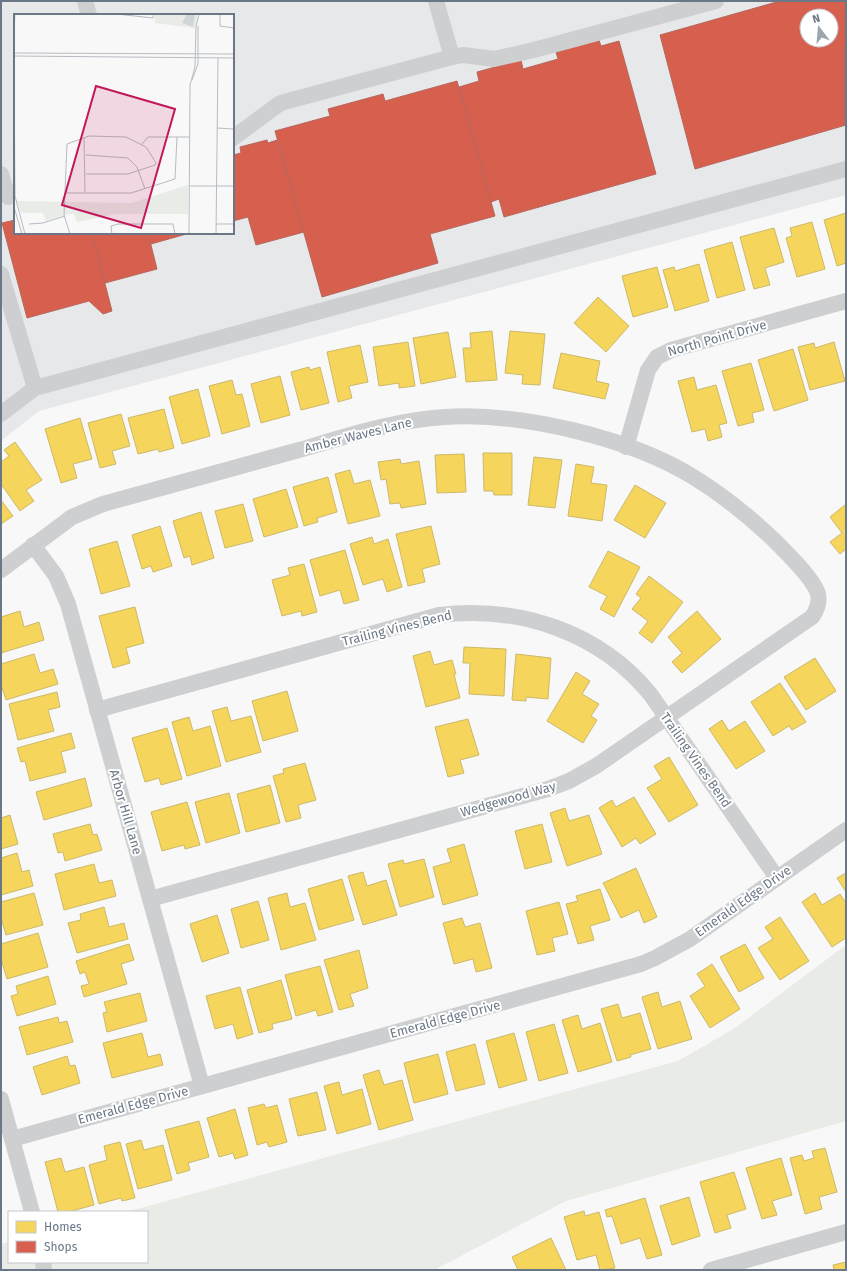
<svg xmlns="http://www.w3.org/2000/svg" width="847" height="1271" font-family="'Fira Sans',sans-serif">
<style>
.built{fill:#e7e8e9;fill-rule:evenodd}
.green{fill:#e8ebe6}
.homes{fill:#f6d55c;stroke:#ccb969}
.shops{fill:#d6604d;stroke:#b6675e;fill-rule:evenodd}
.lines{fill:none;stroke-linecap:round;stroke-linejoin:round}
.minor{stroke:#cecfd1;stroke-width:16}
.labels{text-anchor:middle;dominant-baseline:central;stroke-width:4;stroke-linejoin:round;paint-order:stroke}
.street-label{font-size:13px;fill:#6a7786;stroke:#fff}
.inset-road{fill:none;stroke:#b6bcc3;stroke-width:1}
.view{fill:#c2185b;fill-opacity:0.15;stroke:#c2185b;stroke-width:2}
.inset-edge{fill:none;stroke:#6a7786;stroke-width:2}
</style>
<rect width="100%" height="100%" fill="#f8f8f8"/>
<!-- built -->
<path class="built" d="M1,1H846V195L39,411L1,441ZM15,15H233V233H15ZM807,16H831V40H807Z"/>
<!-- green -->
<path class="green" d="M846,945V1121L566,1201L434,1270H1V1244L9,1242V1262H147V1212H126L678,1061L735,1028Z"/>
<!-- homes -->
<g class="homes">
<path d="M846,213V263L837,266L824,220Z"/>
<path d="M812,222L825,269L797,277L786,238L792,236L790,228Z"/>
<path d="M774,228L784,262L765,268L770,285L754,289L740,237Z"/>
<path d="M732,242L745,290L717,298L704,250Z"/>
<path d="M699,264L709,301L675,311L663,270L674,267L675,271Z"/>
<path d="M657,267L668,307L633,317L622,276Z"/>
<path d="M598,297L629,326L606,352L574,323Z"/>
<path d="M492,331L497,380L466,382L463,348H471L470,333Z"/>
<path d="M510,331L545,334L540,385L522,384L523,375L505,373Z"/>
<path d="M448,332L456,377L421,384L413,338Z"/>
<path d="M408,342L415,386L399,388V383L379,386L373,347Z"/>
<path d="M834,342L845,381L810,390L798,347L814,343L815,348Z"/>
<path d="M360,345L368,382L349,386L352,398L338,402L327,352Z"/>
<path d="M793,349L808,400L774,411L758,360Z"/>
<path d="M561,353L600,361L596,381L609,384L605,399L553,388Z"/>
<path d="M751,363L764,410L752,413L754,422L738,426L722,371Z"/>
<path d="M309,367L310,370L320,367L329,403L301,410L291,372Z"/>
<path d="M280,376L290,415L261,423L251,384Z"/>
<path d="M694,377L697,390L716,385L727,423L719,425L722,437L708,441L705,429L692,432L678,381Z"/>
<path d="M232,380L236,395L242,394L250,426L222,434L209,386Z"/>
<path d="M198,389L210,436L182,444L169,397Z"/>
<path d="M164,409L174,448L159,452L158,449L138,454L128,418Z"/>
<path d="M121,414L130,446L112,451L116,464L100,468L88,423Z"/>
<path d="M80,418L92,459L73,464L77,478L61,483L45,429Z"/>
<path d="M15,442L42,480L26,490L34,501L20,511L1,484V462L9,456L4,450Z"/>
<path d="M483,453H512V495H494L493,491H484Z"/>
<path d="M464,454L466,492L437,493L435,455Z"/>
<path d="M534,457L562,460L555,508L528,505Z"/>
<path d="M400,459L401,464L419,461L426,504L401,508L400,503L390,504L386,479L381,480L378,462Z"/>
<path d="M576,464L594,467L591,483L607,485L602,521L568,516Z"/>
<path d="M350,470L354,484L370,480L380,516L348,524L335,474Z"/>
<path d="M328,477L337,512L317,518L318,522L304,526L293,487Z"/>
<path d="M635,485L666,503L645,538L614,520Z"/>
<path d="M286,489L298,527L264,537L253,499Z"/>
<path d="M1,500L13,516L1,524Z"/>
<path d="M243,504L253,541L225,548L215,511Z"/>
<path d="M846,504V549L840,554L830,542L842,533L830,517Z"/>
<path d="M201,512L214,558L192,565L190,556L184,558L173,521Z"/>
<path d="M160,526L172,566L153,572L151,566L142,569L132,535Z"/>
<path d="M431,526L440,564L422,569L425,582L408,586L396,534Z"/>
<path d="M372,537L374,544L388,539L402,587L387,592L383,579L363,585L350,544Z"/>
<path d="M117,541L130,586L101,594L89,549Z"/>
<path d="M345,550L359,600L344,604L340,590L320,596L310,560Z"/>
<path d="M608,551L640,567L614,617L600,609L607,596L589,587Z"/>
<path d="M304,564L317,612L302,616L301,611L282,616L272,580L290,575L288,568Z"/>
<path d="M649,576L683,602L652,643L639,633L648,621L632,609L641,598L636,594Z"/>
<path d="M135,607L144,643L126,648L130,663L113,668L99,616Z"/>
<path d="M20,611L24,627L39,622L44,640L1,653V617Z"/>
<path d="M697,611L721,639L682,673L672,662L682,653L668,637Z"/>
<path d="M464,647L506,649L504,696L469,694L470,663H463Z"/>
<path d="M430,651L434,665L452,660L456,674H454L460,698L426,707L413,656Z"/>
<path d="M34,654L40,673L53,669L58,684L6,700L1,685V664Z"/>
<path d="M516,654L551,658L548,699L526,697V701L512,700Z"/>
<path d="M815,658L836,691L806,710L784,677Z"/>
<path d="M576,672L590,681L582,694L599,704L591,716L597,720L583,743L547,721Z"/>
<path d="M780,683L806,722L792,730L789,726L773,736L751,702Z"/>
<path d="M287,691L298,731L263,741L252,701Z"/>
<path d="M57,692L60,707L48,710L54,731L18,740L9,704Z"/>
<path d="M227,707L231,721L251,716L261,752L226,762L212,711Z"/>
<path d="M189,717L193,731L210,726L221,766L187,776L172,722Z"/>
<path d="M468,719L479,755L460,760L464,773L448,777L435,727Z"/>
<path d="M722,720L729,731L745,721L765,751L736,769L709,729Z"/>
<path d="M167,728L182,779L161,785L159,778L145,782L132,738Z"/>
<path d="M71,733L75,748L61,752L66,772L30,781L25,761L21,762L17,748Z"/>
<path d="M669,757L698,805L669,822L647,788L662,779L654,766Z"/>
<path d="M305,763L316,800L298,805L301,818L286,822L273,776L284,773L283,769Z"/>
<path d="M85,778L92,806L44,820L36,792Z"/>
<path d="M270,785L280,823L246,832L237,794Z"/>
<path d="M229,793L240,833L206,843L195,802Z"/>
<path d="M634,797L656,834L640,844L636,838L622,847L599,808L612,800L616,807Z"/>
<path d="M187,802L200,845L185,849L184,845L162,851L151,812Z"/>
<path d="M565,808L569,821L589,815L602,854L567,866L550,813Z"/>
<path d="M10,815L18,844L1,849V818Z"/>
<path d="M90,824L93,835L97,834L102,850L65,861L63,852L58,853L53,834Z"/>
<path d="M542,824L552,862L525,869L515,831Z"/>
<path d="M464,844L478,895L443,905L433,867L451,862L447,849Z"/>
<path d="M17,853L22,872L29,870L33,886L1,895V858Z"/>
<path d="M424,859L434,897L400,907L388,864L403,860L404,864Z"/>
<path d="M94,864L99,883L112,880L116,896L64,910L55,874Z"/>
<path d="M636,868L657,917L644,923L639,910L621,918L603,883Z"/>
<path d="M363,872L367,886L386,880L397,915L363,925L348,876Z"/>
<path d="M846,873V892L837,878Z"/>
<path d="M342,879L354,920L319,930L308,889Z"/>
<path d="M600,889L610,920L590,926L594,940L578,944L566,904L578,901L576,896Z"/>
<path d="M34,893L43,925L6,935L1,918V902Z"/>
<path d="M287,893L290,907L305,903L316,940L281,950L268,898Z"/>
<path d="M815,893L822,905L840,894L846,903V938L832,947L802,902Z"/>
<path d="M258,901L269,940L241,948L231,909Z"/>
<path d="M559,902L568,934L552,938L555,951L537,955L526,911Z"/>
<path d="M104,907L109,927L124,923L128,939L77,953L68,923L81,920L80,914Z"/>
<path d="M217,915L229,953L202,962L190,924Z"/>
<path d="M780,917L809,961L780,980L758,948L773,939L765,927Z"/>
<path d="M462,918L465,927L480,923L492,968L476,972L473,959L454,964L443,923Z"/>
<path d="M38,933L48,967L7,979L1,959V944Z"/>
<path d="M129,944L134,960L121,964L127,984L84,997L81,986L89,984L85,972L80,974L76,961Z"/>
<path d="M745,944L764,978L739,992L720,957Z"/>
<path d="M359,950L368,988L350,994L354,1006L339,1010L324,960Z"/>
<path d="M712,964L740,1009L710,1028L690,996L705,986L697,974Z"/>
<path d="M320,966L333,1012L318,1016L316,1010L296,1016L285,975Z"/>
<path d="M48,976L56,1004L17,1016L11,996L18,994L16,986Z"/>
<path d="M281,980L292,1019L272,1024L273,1029L259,1033L247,990Z"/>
<path d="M240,987L253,1034L237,1039L233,1024L215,1029L206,996Z"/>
<path d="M658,992L662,1007L680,1001L692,1039L658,1049L642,997Z"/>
<path d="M140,993L147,1021L107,1032L103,1013L107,1012L104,1002Z"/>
<path d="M618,1004L622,1018L640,1013L651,1049L630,1055L631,1057L617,1061L601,1009Z"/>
<path d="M578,1015L582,1029L600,1023L612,1062L578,1072L562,1020Z"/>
<path d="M58,1017L59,1023L67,1021L73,1042L27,1055L19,1027Z"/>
<path d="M554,1024L568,1073L539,1081L526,1032Z"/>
<path d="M142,1033L148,1057L160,1054L163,1065L112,1078L103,1043Z"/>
<path d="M514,1033L527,1080L499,1088L486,1041Z"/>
<path d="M475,1044L485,1084L456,1091L446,1052Z"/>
<path d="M438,1054L448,1094L414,1103L404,1063Z"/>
<path d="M67,1056L70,1066L75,1065L80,1083L42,1095L33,1067Z"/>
<path d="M379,1070L384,1085L402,1080L413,1120L379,1130L363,1075Z"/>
<path d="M339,1082L342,1095L362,1089L371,1124L337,1134L324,1086Z"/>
<path d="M317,1092L326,1130L298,1136L289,1099Z"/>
<path d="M264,1104L266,1108L277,1105L287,1142L269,1147L267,1142L257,1145L248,1108Z"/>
<path d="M235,1109L248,1155L235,1159L233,1153L219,1157L207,1118Z"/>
<path d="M199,1121L209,1157L188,1163L190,1170L177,1174L165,1130Z"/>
<path d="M141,1140L144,1150L163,1145L172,1180L138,1189L126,1144Z"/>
<path d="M120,1142L135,1198L122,1201L121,1198L99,1204L89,1165L107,1160L104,1146Z"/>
<path d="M825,1148L837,1192L819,1197L822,1209L805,1214L790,1158L802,1155L804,1161L814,1158L812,1151Z"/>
<path d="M61,1158L65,1172L84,1167L94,1205L68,1212H58L45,1162Z"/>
<path d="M781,1158L792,1195L772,1201L777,1215L762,1219L746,1168Z"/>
<path d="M734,1172L746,1209L727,1215L731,1228L715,1233L700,1182Z"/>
<path d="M689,1197L700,1236L672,1245L660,1206Z"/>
<path d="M645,1198L662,1255L647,1259L640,1238L621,1244L612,1216L607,1217L605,1210Z"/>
<path d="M584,1211L585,1216L599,1212L615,1268L600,1270L596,1255L577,1260L564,1217Z"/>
<path d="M551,1238L566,1270H518L512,1257Z"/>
<path d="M846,1262V1270H834L833,1265Z"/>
</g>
<!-- shops -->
<g class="shops">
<path d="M780,1H846V125L695,169L660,35ZM807,16H831V40H807Z"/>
<path d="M599,40L601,46L619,41L656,174L504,217L499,199L491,202L459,87L479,81L477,72L521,60L523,69L558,59L556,52Z"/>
<path d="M457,81L495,216L430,234L438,263L322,297L275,131L330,116L328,109L383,94L385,101Z"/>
<path d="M267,140L268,143L277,140L304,232L256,245L248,217L233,221V155L241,153L240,147Z"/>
<path d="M15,215V233H92L112,311L103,314L89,301L27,318L2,223L15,220Z"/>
<path d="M92,233H148L157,269L105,283Z"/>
<path d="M148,233H190L151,244Z"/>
</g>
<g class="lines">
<!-- minor -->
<g class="minor">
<path d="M85,1L89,15"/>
<path d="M436,1L452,57"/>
<path d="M233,138L279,104L284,102L452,57L463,55L494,59L534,50L716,1"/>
<path d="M1,174L8,197"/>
<path d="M1,274L35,388"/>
<path d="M1,414L35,388L846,169"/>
<path d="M626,447L648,370L657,357L671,350L846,301"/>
<path d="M33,545L56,576L68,604L202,1086"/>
<path d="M1,570L72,517L103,504C168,486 233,468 299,450C347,436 395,420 445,417C521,412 631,438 695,478C724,496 750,517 775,541C786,552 814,579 818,594C820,603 817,610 812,617L596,766L569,781L548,789L150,899"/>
<path d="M97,710L439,615C519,605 600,632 651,695L777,878"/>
<path d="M1,1099L32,1212"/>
<path d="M12,1139L641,964L655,958L690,939L846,830"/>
<path d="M43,1262L44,1270"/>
<path d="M711,1270L846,1232"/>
</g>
</g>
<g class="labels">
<!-- street labels -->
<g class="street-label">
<text transform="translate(717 338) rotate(-16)">North Point Drive</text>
<text transform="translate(358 435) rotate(-14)">Amber Waves Lane</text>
<text transform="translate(397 628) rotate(-14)">Trailing Vines Bend</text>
<text transform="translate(696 760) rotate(55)">Trailing Vines Bend</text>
<text transform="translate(508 799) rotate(-16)">Wedgewood Way</text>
<text transform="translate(126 812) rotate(74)">Arbor Hill Lane</text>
<text transform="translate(743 901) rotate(-35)">Emerald Edge Drive</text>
<text transform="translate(445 1019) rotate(-15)">Emerald Edge Drive</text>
<text transform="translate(133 1105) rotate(-15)">Emerald Edge Drive</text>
</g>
</g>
<!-- overview -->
<g transform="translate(14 14)">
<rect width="220" height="220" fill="#f8f8f8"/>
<path d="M141,0H183V5L181,14L141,9ZM174,171V200H102L63,208L60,200H55L32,207L29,199H7L3,187L117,189Z" fill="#e8ebe6"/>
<path d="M173,0H181L179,13L168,9Z" fill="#cfd5d9"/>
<path class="inset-road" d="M102,0L139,4L140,0M206,0V12L220,14M0,19L1,0M0,39L220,40M0,42L220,44M0,54L1,182L11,220M178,66L184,50V12M203,114L220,115M70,124L71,179M128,130L134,123H175M72,141L114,144L123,153L131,175M175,172H220M52,179H117L161,165L163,123M0,193L8,220M15,210L29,209L51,202M202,210H220M51,220H74M56,220L50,201L53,130L75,122L112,123L132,133L142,149L141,151L114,160H72M98,220L97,212L104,210H159L161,220M175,220L176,71L181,53L182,13L185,0M202,220L204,44"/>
<path class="view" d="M82,72L161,95L127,214L48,191Z"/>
<rect width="220" height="220" class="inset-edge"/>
</g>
<!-- border -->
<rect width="847" height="1271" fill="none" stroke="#6a7786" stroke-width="4"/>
<!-- legend -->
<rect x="8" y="1211" width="140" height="52" fill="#ffffff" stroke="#c3c9cf"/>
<rect x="16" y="1221" width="20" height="12" fill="#f6d55c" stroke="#c3c9cf"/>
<text x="44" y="1231" font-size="12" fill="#6a7786">Homes</text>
<rect x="16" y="1241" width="20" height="12" fill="#d6604d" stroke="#c3c9cf"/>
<text x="44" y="1251" font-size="12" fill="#6a7786">Shops</text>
<!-- north arrow -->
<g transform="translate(819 28) rotate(344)"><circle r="19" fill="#ffffff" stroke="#c3c9cf"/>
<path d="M0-3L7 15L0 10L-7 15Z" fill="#9ca4ae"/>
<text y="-6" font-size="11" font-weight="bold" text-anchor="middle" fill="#6a7786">N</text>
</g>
</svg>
